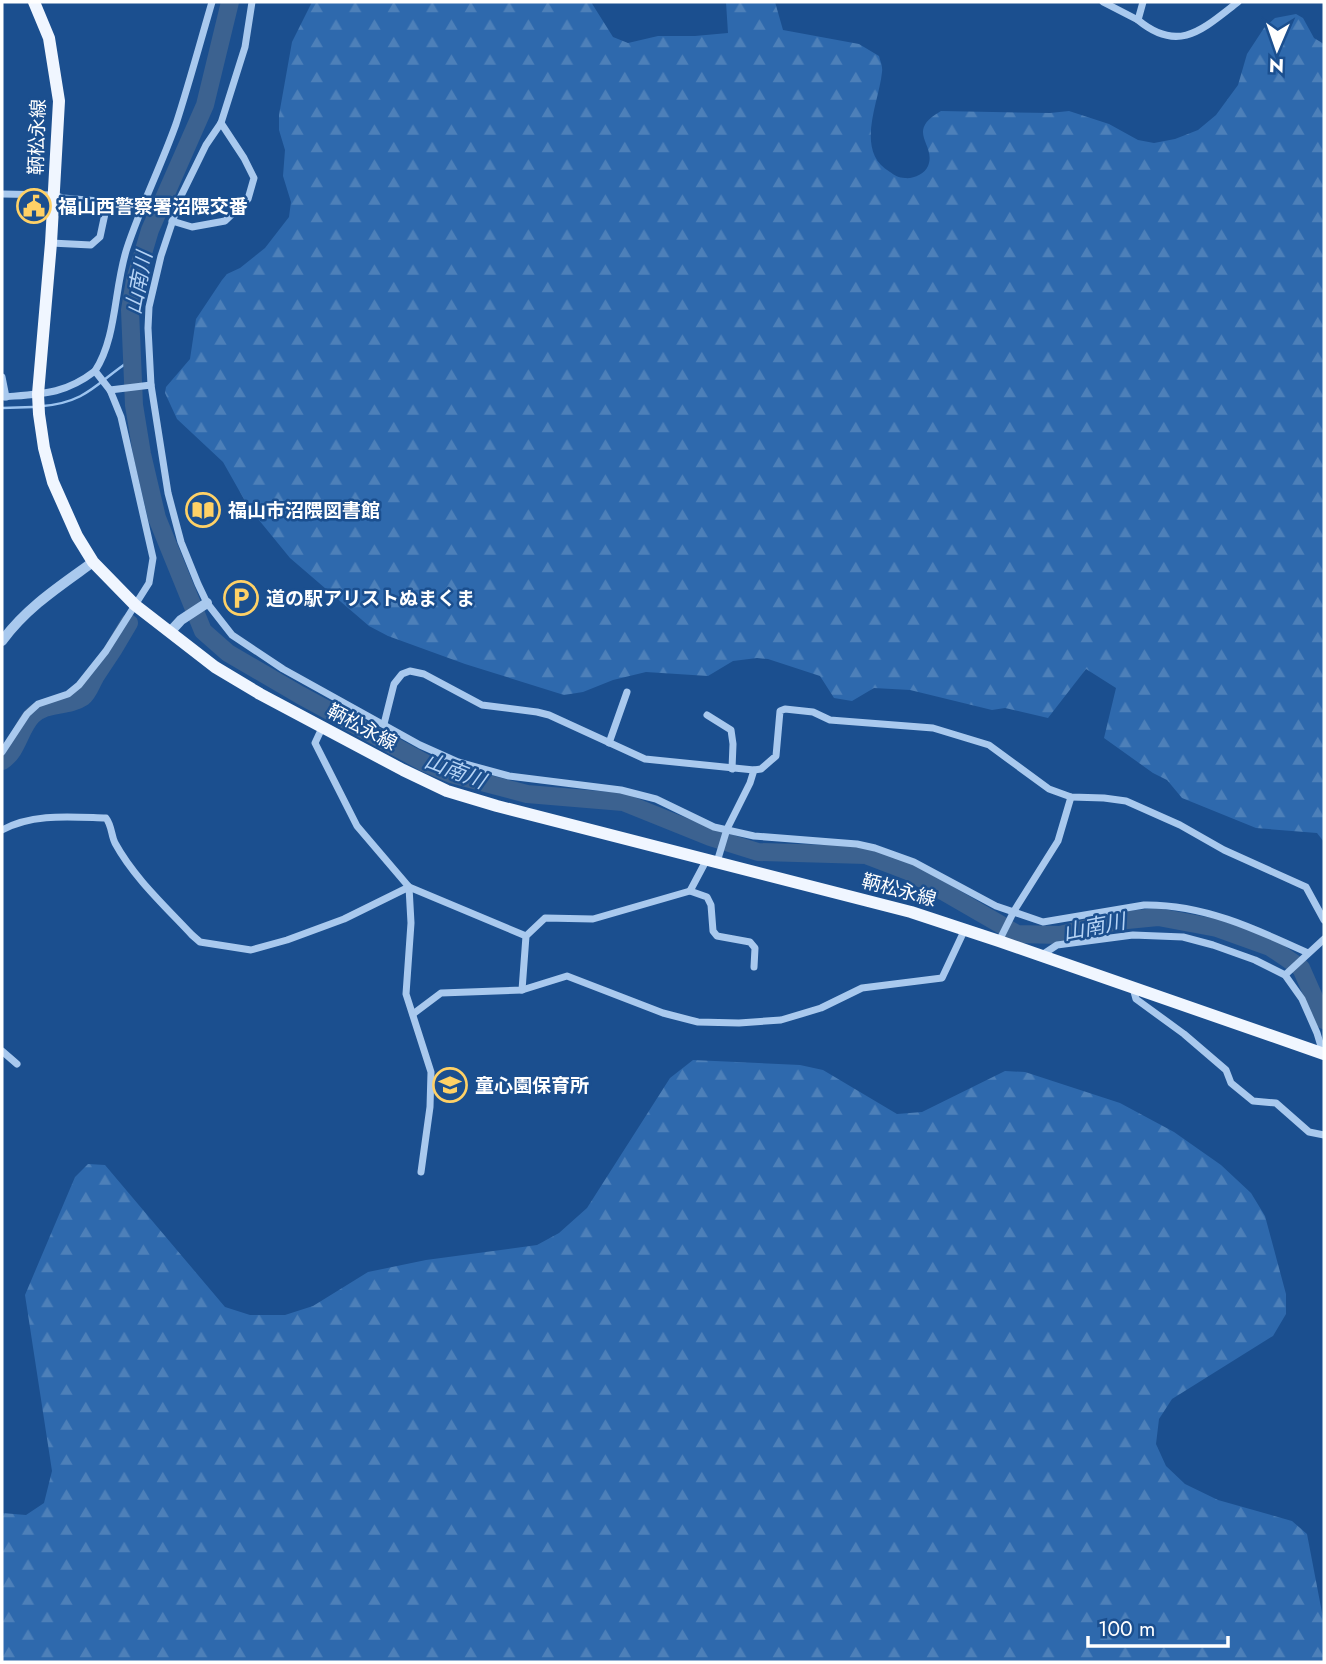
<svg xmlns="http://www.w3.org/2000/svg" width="1326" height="1664" font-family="Jost,'Noto Sans JP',sans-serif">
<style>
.forest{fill:url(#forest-firs)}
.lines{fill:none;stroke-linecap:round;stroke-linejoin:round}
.stream{stroke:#9cc4f0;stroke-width:2.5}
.river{stroke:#3c6290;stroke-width:18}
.minor{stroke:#a9c9ee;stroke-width:7}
.tertiary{stroke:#a9c9ee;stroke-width:10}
.primary{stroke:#f0f6ff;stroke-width:12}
.labels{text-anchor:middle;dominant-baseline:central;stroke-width:5;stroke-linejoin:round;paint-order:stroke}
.street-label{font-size:19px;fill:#fff;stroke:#1b4f8f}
.poi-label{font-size:19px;font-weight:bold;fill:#fff;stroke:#1b4f8f;text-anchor:start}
.water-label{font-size:21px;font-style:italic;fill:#b5d3f5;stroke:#1b4f8f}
</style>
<defs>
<pattern id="forest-firs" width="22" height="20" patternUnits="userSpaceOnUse" patternTransform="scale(1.75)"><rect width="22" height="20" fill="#2e69ad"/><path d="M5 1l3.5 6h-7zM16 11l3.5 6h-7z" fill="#4d80b9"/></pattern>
</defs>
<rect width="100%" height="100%" fill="#1b4f8f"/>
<!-- forest -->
<g class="forest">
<path d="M312,2H591L613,37L628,43L658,36H695L728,33L726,2H775L783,30L859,44L879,56C880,61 883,66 882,72C879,103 854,151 890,172C894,175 899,178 905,178C913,179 925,174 928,166C937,144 904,132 941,111L1050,113L1069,111L1109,124L1138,140L1154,143L1175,139L1198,130L1216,115L1238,85L1247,54L1264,28L1275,18L1296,14L1303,18L1314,38L1324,44V842L1317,833L1256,828L1182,798L1167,780L1153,773L1104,738L1116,688L1086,669L1048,718L1005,708L992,710L910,690L874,688L852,701L834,698L820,676L768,659L757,658L733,661L708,676L646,672L613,680L583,692L564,695L465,664L388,636L369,626L290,558L249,508L223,462L177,419L165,393L166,387L190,359L196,319L222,280L227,274L240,268L265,248L289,217L291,202L283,176L285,150L279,130V115L292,42Z"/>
<path d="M693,1060L800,1065L823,1070L897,1114L922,1112L1005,1071L1025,1072L1120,1103L1174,1132L1221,1165L1251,1193L1265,1216L1286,1294V1314L1273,1336L1172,1399L1159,1419L1156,1444L1166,1466L1185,1484L1218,1500L1292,1521L1307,1534L1324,1623V1662H2V1513L26,1515L44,1503L52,1471L25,1295L75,1177L88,1164L105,1165L225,1307L250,1315H285L313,1306L368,1272L426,1260L537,1245L559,1233L587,1208L670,1078Z"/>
</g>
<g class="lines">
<!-- stream -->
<g class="stream">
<path d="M43,406C88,402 97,382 131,360"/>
<path d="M2,408L33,407"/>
</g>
<!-- river -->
<g class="river">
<path d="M230,2L205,105L150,230L135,280L130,310L134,405L142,454L157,518L203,631L228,653L300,695L425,763L451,774L527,794L623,802L710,837L758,852L866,855L908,871L1017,934L1060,935L1117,921L1158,917L1217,928L1270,947L1301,968L1324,1020"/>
<path d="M2,761C18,751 19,730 32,716C47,701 67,708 83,697C89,693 92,681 97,674C109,657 119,641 129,623"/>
</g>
<!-- minor -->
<g class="minor">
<path d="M252,2L245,47L221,123L206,145L181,196L161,256L149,307L148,328L151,385L168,493L181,542L198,584L207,603L232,635L283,669L420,745L458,762L509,776L621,790L656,799L714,827L754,836L857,844L875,848L914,862L996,906L1043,922L1144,905C1203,904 1256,929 1308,953"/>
<path d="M1103,2L1138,20"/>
<path d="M1143,2L1138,20C1179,54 1203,29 1238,2"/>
<path d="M2,194L54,195L63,198L99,201L106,209L100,237L91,245L51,243"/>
<path d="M172,221L192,227L225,221L248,199L254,178L244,158L221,123"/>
<path d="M2,377L6,397"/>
<path d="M110,390L151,385"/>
<path d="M2,397C40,394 64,395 95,371"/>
<path d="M707,715L731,730L733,744L732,769"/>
<path d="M384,724L394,684L402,674L410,671L424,674L482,705L537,712L549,715L645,759L754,770"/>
<path d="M322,728L315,743L357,826L409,887L526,936"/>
<path d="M609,743L627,692"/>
<path d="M2,752L27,714L38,704L68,694L79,685L106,651L149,583L153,558L121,417L110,390L95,371C117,338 114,287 127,248C141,206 161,166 176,124C189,84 200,43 212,2"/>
<path d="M2,830C33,813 71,817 106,818C112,826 111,835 115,843C134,878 166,907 192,935L200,942L251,950L287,940L344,919L409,887L411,923L406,994L431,1072L430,1107L421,1172"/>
<path d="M717,862L727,829L750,783L754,770L761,769L776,756L780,711L785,709L813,712L830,720L933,728L989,745L1049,789L1071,797L1104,798L1126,801L1180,825L1224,850L1306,887L1324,920"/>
<path d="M690,891L707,897L711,905L713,931L717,936L750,942L755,948L754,967"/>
<path d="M999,941L1014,911L1058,841L1071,797"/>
<path d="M1042,955L1057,945L1133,935L1183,937L1213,945L1255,960L1285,975L1302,999L1317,1033L1323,1053"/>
<path d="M1285,975L1324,939"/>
<path d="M1133,988L1136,999L1184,1034L1226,1070L1231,1083L1253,1101L1276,1103L1309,1132L1324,1135"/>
<path d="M522,990L526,936L545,918L593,919L690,891L707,859"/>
<path d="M413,1014L441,993L522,990L567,976L663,1013L698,1022L739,1023L781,1020L821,1008L862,988L942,978L965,929"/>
<path d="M2,1051L17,1064"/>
</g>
<!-- tertiary -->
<g class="tertiary">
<path d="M170,632L181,620L207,603"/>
<path d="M2,641C27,607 60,586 93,562"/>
</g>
<!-- primary -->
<path class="primary" d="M34,2L49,38L59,101L51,243L38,394L39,414L44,448L53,482L77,536L93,562L135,605L215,667L260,694L403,770L447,791L497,806L911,912L999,941L1324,1054"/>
</g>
<!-- icons -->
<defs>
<g id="civic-ring" transform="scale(1.75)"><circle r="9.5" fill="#1b4f8f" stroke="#ffd166" stroke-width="1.5"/><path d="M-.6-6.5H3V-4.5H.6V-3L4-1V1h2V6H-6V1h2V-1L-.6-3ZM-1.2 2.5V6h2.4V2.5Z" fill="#ffd166"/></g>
<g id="library-ring" transform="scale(1.75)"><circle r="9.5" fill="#1b4f8f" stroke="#ffd166" stroke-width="1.5"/><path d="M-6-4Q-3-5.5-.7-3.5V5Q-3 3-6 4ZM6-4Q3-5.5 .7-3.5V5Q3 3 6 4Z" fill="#ffd166"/></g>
<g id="parking-ring" transform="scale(1.75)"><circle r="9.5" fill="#1b4f8f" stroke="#ffd166" stroke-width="1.5"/><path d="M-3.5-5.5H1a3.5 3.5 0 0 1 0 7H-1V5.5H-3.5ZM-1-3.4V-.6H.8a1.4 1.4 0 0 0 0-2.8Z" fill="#ffd166"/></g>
<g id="school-ring" transform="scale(1.75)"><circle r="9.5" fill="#1b4f8f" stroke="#ffd166" stroke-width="1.5"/><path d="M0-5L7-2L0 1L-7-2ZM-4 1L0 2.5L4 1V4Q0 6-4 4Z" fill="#ffd166"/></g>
</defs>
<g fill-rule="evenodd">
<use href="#civic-ring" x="34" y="206"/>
<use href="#library-ring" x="203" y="510"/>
<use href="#parking-ring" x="241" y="598"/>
<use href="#school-ring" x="450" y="1085"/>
</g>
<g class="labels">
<!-- street labels -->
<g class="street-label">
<text transform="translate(37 137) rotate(-88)">鞆松永線</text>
<text transform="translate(362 727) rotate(28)">鞆松永線</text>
<text transform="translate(899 890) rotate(15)">鞆松永線</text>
</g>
<!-- poi labels -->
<g class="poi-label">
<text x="58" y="206">福山西警察署沼隈交番</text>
<text x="228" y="510">福山市沼隈図書館</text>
<text x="266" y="598">道の駅アリストぬまくま</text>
<text x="475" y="1085">童心園保育所</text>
</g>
<!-- water labels -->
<g class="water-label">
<text transform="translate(139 283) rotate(-79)">山南川</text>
<text transform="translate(455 771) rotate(21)">山南川</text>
<text transform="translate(1094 927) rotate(-11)">山南川</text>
</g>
</g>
<!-- border -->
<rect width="1326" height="1664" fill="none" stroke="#ffffff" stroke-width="7"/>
<!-- north arrow -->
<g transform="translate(1277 49) rotate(182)" stroke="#1b4f8f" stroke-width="5" paint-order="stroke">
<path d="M0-5L12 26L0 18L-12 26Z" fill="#ffffff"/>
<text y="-10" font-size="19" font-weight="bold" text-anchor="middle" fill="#ffffff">N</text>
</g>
<!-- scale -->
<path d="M1088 1636v10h140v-10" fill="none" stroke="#ffffff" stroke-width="3.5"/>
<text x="1098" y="1636" font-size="21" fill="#ffffff" stroke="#1b4f8f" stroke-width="5" paint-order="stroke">100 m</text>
</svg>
